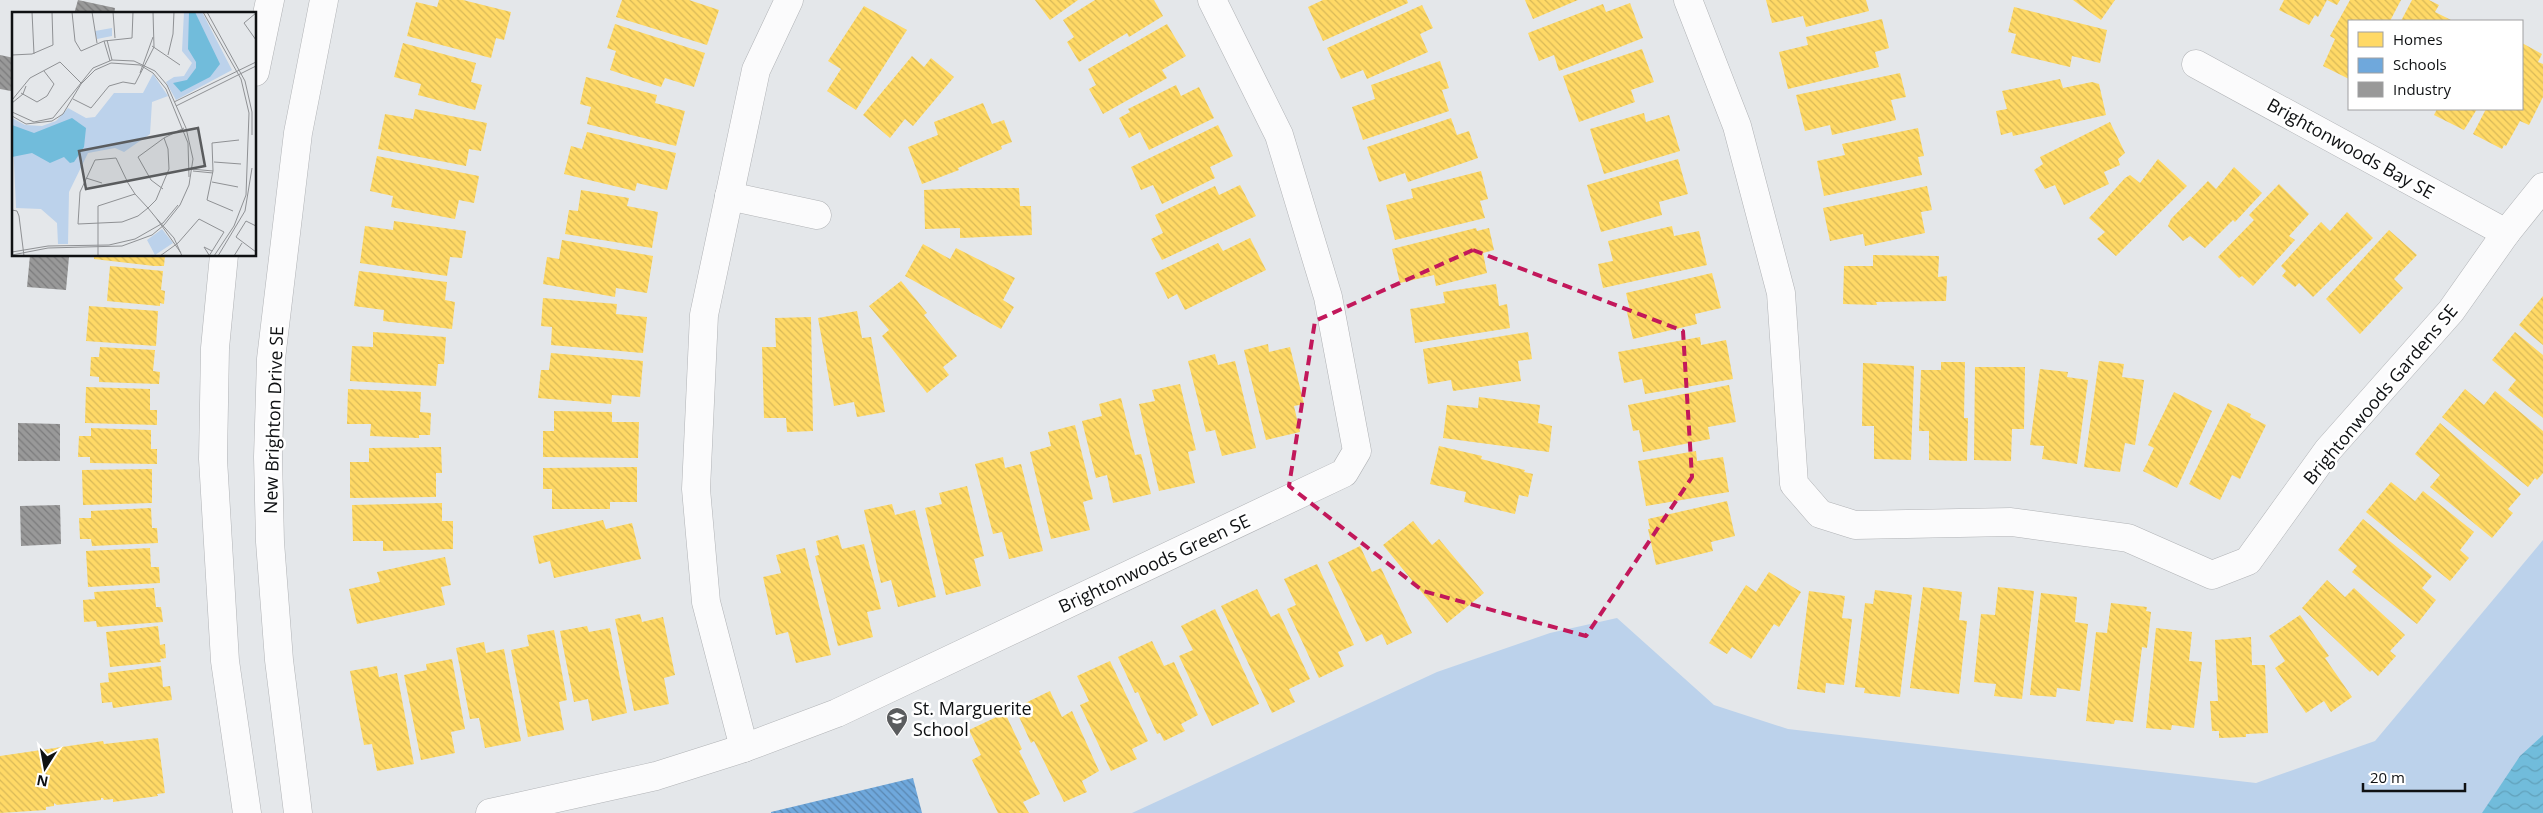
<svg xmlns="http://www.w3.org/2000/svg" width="2543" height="813" font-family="'Open Sans',sans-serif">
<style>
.green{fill:#bcd2eb}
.water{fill:url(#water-waves)}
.homes{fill:url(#homes-back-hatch)}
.schools{fill:url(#schools-back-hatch)}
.industry{fill:url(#industry-back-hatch)}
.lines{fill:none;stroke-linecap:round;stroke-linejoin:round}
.street-casing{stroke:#b1b3b6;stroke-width:29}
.secondary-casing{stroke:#b1b3b6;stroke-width:29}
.street{stroke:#fbfbfc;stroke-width:28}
.secondary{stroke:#fbfbfc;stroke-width:28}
.marked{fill:none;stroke:#c2185b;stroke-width:4;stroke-dasharray:10 6;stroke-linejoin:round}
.labels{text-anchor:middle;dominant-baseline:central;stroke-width:5;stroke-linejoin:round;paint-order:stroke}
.street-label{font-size:18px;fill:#0f1113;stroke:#fff}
.poi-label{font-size:18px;fill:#0f1113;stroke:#fff;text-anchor:start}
.inset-road{fill:none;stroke:#8f9194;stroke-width:1}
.view{fill:#5a5c5e;fill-opacity:0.15;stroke:#5a5c5e;stroke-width:2.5}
.inset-edge{fill:none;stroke:#0f1113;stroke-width:2.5}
</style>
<defs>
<pattern id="water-waves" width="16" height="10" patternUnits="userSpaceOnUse" patternTransform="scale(1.25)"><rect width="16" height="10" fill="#71bcdb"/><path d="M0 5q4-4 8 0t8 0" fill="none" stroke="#61a1bb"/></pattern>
<pattern id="homes-back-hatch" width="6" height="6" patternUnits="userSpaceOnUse" patternTransform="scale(1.25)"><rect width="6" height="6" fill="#ffd966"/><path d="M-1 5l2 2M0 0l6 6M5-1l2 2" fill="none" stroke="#d9b958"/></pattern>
<pattern id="schools-back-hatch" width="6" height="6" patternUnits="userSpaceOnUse" patternTransform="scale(1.25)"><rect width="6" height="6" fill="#6fa8dc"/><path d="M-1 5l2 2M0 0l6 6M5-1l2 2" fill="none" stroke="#5a87b1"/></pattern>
<pattern id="industry-back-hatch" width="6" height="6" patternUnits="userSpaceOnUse" patternTransform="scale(1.25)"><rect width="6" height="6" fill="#999"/><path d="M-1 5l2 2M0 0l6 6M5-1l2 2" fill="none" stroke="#7b7b7c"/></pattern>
</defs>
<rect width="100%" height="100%" fill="#e4e7ea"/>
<!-- green -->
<path class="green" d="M2543,540V813H1132L1437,672L1550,633L1617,618L1714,705L1788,729L2256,783L2375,741Z"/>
<!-- water -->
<path class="water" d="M2543,735V813H2482L2520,756Z"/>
<!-- homes -->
<g class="homes">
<path d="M439,0H463L511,12L504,40L496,38L491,58L407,36L416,2L437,7Z"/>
<path d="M622,0H689L719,10L707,45L616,17Z"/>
<path d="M1035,0H1078L1050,20Z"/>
<path d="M1095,0H1154L1163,16L1129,37L1127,33L1079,62L1067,42L1074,37L1063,20Z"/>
<path d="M1323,0H1407L1408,3L1323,41L1308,7Z"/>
<path d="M1525,0H1578L1533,19Z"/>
<path d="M1766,0H1866L1869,11L1806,27L1803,16L1772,23Z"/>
<path d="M2073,0H2115L2101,20Z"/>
<path d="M2284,0H2340L2337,5L2327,0L2318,17L2315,15L2309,25L2279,10Z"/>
<path d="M2350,0H2401L2390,21H2349V79L2323,66L2335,39L2330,36Z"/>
<path d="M2412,0H2429L2439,5L2435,12L2453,21H2401Z"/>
<path d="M1630,3L1643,38L1559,71L1554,55L1539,61L1528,33L1603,4L1606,12Z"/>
<path d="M1422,5L1433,28L1420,34L1428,52L1367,79L1363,70L1341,79L1327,48Z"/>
<path d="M864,6L907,30L856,110L827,91L841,69L828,61Z"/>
<path d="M2014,7L2107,30L2100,63L2072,56L2070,67L2011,53L2016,34L2008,32Z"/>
<path d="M1882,19L1889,48L1875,52L1879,67L1788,89L1779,52L1808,45L1806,37Z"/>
<path d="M615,24L705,53L694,87L665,78L661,87L610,70L616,51L607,48Z"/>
<path d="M1167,24L1186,56L1162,70L1167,78L1103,114L1089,89L1096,85L1088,69Z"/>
<path d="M403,43L476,63L471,82L482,85L475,110L418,95L421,84L394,77Z"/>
<path d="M2522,43L2542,54L2538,62L2543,64V97L2529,125L2520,121L2506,146L2504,145L2502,149L2473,134L2486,109H2522Z"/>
<path d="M1642,49L1654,82L1631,90L1635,102L1579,122L1563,76Z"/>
<path d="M912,56L924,67L931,58L954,77L913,126L905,119L890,138L863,115Z"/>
<path d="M1440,61L1449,88L1442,90L1449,111L1363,140L1352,107L1375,99L1371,85Z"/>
<path d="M1900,73L1906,97L1891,100L1896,120L1832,135L1830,125L1805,131L1796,95Z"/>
<path d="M586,77L657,95L655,103L685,111L676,146L587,124L591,107L580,104Z"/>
<path d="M2060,79L2063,88L2092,82L2099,84L2106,115L2013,136L2012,132L2001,135L1996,111L2007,109L2002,91Z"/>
<path d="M1176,85L1181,96L1199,87L1214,118L1149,150L1140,132L1129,138L1119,118L1130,112L1128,109Z"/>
<path d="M983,103L992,124L1004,120L1012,142L1001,146L1002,149L958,168L959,170L922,184L908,147L938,135L934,122Z"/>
<path d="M415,109L487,123L481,151L469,149L466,166L378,149L385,114L413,119Z"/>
<path d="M2437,109H2477L2464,130L2434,115Z"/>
<path d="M1644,113L1646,122L1669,115L1680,151L1604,174L1590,129Z"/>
<path d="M1451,118L1457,135L1469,131L1478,158L1408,182L1405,173L1379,182L1367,147Z"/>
<path d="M2110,122L2125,153L2118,159L2120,165L2104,172L2109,184L2064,205L2055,185L2045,189L2034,170L2043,164L2040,157Z"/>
<path d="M1218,125L1233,156L1210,167L1215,178L1162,204L1153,185L1141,190L1131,167Z"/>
<path d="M1918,128L1924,156L1918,157L1922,175L1824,196L1817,161L1845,155L1842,144Z"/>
<path d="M587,132L676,153L667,190L637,183L635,191L564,174L571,146L582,149Z"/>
<path d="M377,156L479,176L474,203L459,200L455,219L391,207L393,196L370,191Z"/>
<path d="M1678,159L1688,194L1659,202L1662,215L1601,232L1587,185Z"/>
<path d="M2158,159L2187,186L2116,256L2097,239L2105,232L2089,218L2125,178L2130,175L2140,183Z"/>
<path d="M2234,167L2262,193L2235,222L2233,220L2205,248L2190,236L2183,241L2168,226L2171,219L2208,181L2216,189Z"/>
<path d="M1481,171L1488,199L1480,201L1485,218L1395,240L1386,205L1413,198L1411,189Z"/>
<path d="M2279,184L2309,214L2289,236L2295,240L2253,286L2242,276L2239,278L2218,257L2254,220L2249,215Z"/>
<path d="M1240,185L1256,216L1162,260L1151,239L1163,233L1155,215L1215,186L1219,195Z"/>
<path d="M1927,186L1932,210L1921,212L1925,233L1865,246L1863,234L1830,241L1823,208Z"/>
<path d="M966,188H1019L1020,206H1031L1032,235L960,238V228L925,229L924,190Z"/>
<path d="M581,190L629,198L627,206L658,212L652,248L565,234L569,210L578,211Z"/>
<path d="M2347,212L2373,238L2313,297L2299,283L2295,287L2282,276L2286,271L2281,266L2321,222L2330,231Z"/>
<path d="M394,221L466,231L462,258L450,257L447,276L360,263L365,226L393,230Z"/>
<path d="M1672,226L1674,236L1699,231L1707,265L1603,288L1598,264L1613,261L1608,241Z"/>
<path d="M1476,228L1477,231L1489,228L1494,250L1483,253L1487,273L1436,286L1434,275L1400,283L1392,249Z"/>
<path d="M2389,230L2417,255L2394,279L2403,288L2360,334L2326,299Z"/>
<path d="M1250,238L1266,270L1185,310L1177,294L1168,299L1155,273L1218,243L1223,251Z"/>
<path d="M562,240L653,256L647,293L616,288L615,297L543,284L547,257L559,259Z"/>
<path d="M923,244L950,259L956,248L1015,278L1003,300L1014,307L1001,329L905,276Z"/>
<path d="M94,255H165L164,266H154L94,259Z"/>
<path d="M1873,255L1939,256L1938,277L1947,276L1946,301L1876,302L1877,305L1843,304L1844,266H1873Z"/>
<path d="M110,266L163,271L161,290L165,291L164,304L160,303V306L107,301Z"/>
<path d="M359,271L447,282L445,300L455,302L452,329L383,321L384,310L354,306Z"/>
<path d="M1712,273L1721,308L1695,314L1697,324L1633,339L1627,312L1630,310L1626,293Z"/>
<path d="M901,281L927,313L924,315L957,356L943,367L949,375L927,393L882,336L889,330L869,306Z"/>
<path d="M1496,284L1499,306L1507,304L1510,328L1415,343L1410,309L1445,303L1443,292Z"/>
<path d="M2543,296V345L2519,325Z"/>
<path d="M543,298L617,304L616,314L647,317L643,353L551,345L552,327L541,326Z"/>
<path d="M89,306L158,311L156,346L86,341Z"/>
<path d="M857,311L862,338L871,337L885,412L857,417L854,402L834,406L818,318Z"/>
<path d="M811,317L813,431L787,432L786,418H764L762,347H776L775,318Z"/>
<path d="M373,332L446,337L444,364H438L436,386L350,381L352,346L373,347Z"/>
<path d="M1528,332L1532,359L1518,361L1521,381L1453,391L1451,380L1428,384L1423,349Z"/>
<path d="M2515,332L2543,355V418L2508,390L2516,380L2492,360Z"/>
<path d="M1700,337L1701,345L1726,340L1733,379L1645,394L1642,379L1624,383L1618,352Z"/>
<path d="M1268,344L1269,352L1290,347L1304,404L1294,406L1300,432L1266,440L1244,350Z"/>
<path d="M100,347L155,350L153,371L160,372L159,384L99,382V377L90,376L91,357H99Z"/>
<path d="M551,353L643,361L640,397L612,395L611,404L538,398L541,370H549Z"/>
<path d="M1215,354L1218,365L1235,361L1256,448L1222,456L1215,430L1206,432L1188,361Z"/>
<path d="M2099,361L2124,364L2122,377L2144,380L2135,445L2125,443L2120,472L2084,467Z"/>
<path d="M1941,362H1965L1964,418H1968L1967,461L1929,460V431H1919L1921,370H1941Z"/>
<path d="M1863,363L1914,366L1911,460L1874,459V426H1862Z"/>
<path d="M1975,367H2025L2024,429H2012L2011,461L1974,460Z"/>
<path d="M2040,369L2068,372L2067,377L2088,380L2077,464L2042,459L2044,446L2030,445Z"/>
<path d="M1180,384L1196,450L1188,452L1195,483L1159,491L1139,404L1155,401L1152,390Z"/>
<path d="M1729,385L1736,422L1708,427L1710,439L1643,452L1639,430L1633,431L1628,405Z"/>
<path d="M86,387L150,389V410H157V425L85,423Z"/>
<path d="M348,389L421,392L420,412L431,413L430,435H419V438L370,436L371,424H347Z"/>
<path d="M2465,389L2484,405L2495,391L2543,431V473L2537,480L2535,478L2528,487L2442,417Z"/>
<path d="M2174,392L2212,411L2177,488L2143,471L2154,448L2148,445Z"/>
<path d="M1479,397L1540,405L1538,423L1552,426L1549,452L1443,438L1447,405L1478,408Z"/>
<path d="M1121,398L1135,455L1141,454L1151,494L1113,503L1107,475L1096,478L1082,421L1102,416L1099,404Z"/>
<path d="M2228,403L2251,414L2250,417L2266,425L2240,479L2232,475L2220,500L2189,484Z"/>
<path d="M554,411L612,412V422H639L638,458L543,457V431H554Z"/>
<path d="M2440,423L2521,494L2508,509L2513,513L2492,538L2430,487L2440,475L2415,454Z"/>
<path d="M1075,425L1093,499L1083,502L1090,530L1051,539L1030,452L1051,446L1048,432Z"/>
<path d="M91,428L151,430V449H157V464L90,463V457H78L79,436H91Z"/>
<path d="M1439,446L1482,456L1481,459L1525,470L1524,472L1533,474L1528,497L1519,495L1515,514L1464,502L1466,492L1430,484Z"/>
<path d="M441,447L442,473H436V497L350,498V462H369V448Z"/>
<path d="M1696,451L1697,461L1723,457L1729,492L1646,506L1638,461Z"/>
<path d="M1003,457L1005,468L1021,464L1043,551L1009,559L1002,532L993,534L975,464Z"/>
<path d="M637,467V502H610V509H552V489H543V468Z"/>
<path d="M152,469V503L83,505L82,470Z"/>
<path d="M2391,482L2415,501L2423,491L2474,532L2460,550L2469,558L2450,581L2366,512Z"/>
<path d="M967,486L984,556L974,559L981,586L946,595L925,508L942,504L939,493Z"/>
<path d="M1727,501L1735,536L1711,542L1713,551L1656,565L1648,529H1650L1648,519Z"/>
<path d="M442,503V521H453V549L383,551V541H353L352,505Z"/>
<path d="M892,504L895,515L915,510L936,597L898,607L891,580L881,583L864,510Z"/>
<path d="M151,508L152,528H157L158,543L92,546L91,539H80L79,518H91V511Z"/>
<path d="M2363,519L2432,576L2422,588L2436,600L2417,624L2352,572L2357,566L2338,550Z"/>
<path d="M603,520L606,529L632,523L641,559L554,578L550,561L539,564L533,536Z"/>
<path d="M1413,521L1432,545L1439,539L1484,593L1447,623L1383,545Z"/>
<path d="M838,535L842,549L864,544L881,609L867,612L873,637L838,646L815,556L819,555L816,541Z"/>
<path d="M1360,546L1372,572L1381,568L1412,633L1387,645L1382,634L1366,642L1328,562Z"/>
<path d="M150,548L151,567H159L160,583L88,587L86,551Z"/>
<path d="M805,548L831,655L796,663L788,632L776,635L763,577L781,573L776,555Z"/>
<path d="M445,557L451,585L441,587L445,605L357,624L349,589L380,582L377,572Z"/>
<path d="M1317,564L1354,645L1338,652L1344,666L1319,678L1287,609L1296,605L1284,579Z"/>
<path d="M1769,572L1801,592L1779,627L1774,624L1751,659L1732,647L1727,654L1709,643L1746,585L1756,592Z"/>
<path d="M2327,580L2345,597L2354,588L2405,635L2390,651L2396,656L2378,676L2372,670L2370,672L2302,608Z"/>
<path d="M1923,587L1962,592L1959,620L1967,621L1959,694L1910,688Z"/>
<path d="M1998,587L2034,591L2022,699L1994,696L1996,684L1974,682L1981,614L1995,615Z"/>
<path d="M154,588L156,607H161L163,622L97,627L96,621L84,622L83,600L95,599L94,592Z"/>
<path d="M1257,589L1271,617L1279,613L1310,679L1289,689L1295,702L1272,713L1221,606Z"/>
<path d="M1875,590L1912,595L1900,697L1864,693L1865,688L1855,687L1865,603L1873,604Z"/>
<path d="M1809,591L1845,596L1842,618L1852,619L1844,685L1826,683L1825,693L1797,689Z"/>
<path d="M2041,593L2077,597L2075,622L2088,624L2080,691L2057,688L2056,697L2030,695Z"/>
<path d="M2111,603L2147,607L2146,611L2151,612L2147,648L2142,647L2133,722L2115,720L2114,724L2086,721L2096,632L2107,633Z"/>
<path d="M1215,609L1259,704L1212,726L1179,656L1193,650L1181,626Z"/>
<path d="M640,614L642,622L663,617L675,675L664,678L669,704L634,711L615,619Z"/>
<path d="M2300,615L2329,656L2325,658L2352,697L2331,712L2324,701L2306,713L2275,668L2285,661L2269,636Z"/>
<path d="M158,626L160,645L165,644L166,658L160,659L161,662L110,667L106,632Z"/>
<path d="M587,626L589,632L610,628L627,713L592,721L588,699L574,702L560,631Z"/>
<path d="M2156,628L2192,632L2189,661L2202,662L2194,728L2172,725L2171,730L2146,728Z"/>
<path d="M554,630L567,700L559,702L564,730L528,737L511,650L529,646L527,635Z"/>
<path d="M2251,637L2252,665H2265L2268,733L2246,734V737L2219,738V731H2212L2210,701H2218L2215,640Z"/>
<path d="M1152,641L1164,666L1174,662L1198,715L1181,724L1185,731L1164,741L1160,733L1157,734L1138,692L1135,693L1118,657Z"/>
<path d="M484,642L486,653L504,649L521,741L485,748L479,718L470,719L456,648Z"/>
<path d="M452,659L465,729L451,732L455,753L421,760L404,675L427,670L426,664Z"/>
<path d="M1110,661L1148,741L1132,749L1137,759L1111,771L1080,705L1089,701L1077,676Z"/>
<path d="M161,666L163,687L170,686L172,700L113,708L112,702L102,703L100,683L109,682L108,673Z"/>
<path d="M377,666L379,677L397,673L414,764L377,771L372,744L364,745L350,671Z"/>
<path d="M1050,691L1062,717L1072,711L1099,771L1082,781L1087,792L1064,802L1034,741L1031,743L1015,708Z"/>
<path d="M1005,713L1022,749L1019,751L1040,794L1023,802L1029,813H998L972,760L981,755L969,730Z"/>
<path d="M158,738L165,793L157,794L158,796L113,802V799L104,800L103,798H101V800L57,805L54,803V806L46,807V810L0,813V756L103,741L104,744Z"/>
</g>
<!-- schools -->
<path class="schools" d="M913,778L922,813H771V812Z"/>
<!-- industry -->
<g class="industry">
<path d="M78,0L115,8L114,14H74Z"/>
<path d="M0,55L14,58L11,91L0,89Z"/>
<path d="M30,255L69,257L66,290L27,287Z"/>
<path d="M18,423L60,424V461H18Z"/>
<path d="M60,505L61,544L21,546L20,506Z"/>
</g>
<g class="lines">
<!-- street casing -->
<g class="street-casing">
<g id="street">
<path d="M1688,0L1737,126L1781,293L1794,484L1820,514L1855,525L2011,522L2128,538L2212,575L2248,561L2328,450L2451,311L2506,233L2543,187"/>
<path d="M2196,64L2506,233"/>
<path d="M729,196L817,215"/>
<path d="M744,748L706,602L696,489L704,315L756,70L789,0"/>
<path d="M490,813L656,776L744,748L837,713L1344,473L1357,451L1328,297L1279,135L1212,0"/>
</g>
</g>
<!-- secondary casing -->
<g class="secondary-casing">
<g id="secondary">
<path d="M255,72L270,0"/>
<path d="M224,255L215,348L213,459L225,661L247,813"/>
<path d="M298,813L279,660L270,542L268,457L271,359L298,133L324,0"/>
</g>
</g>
<!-- street -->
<use href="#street" class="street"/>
<!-- secondary -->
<use href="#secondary" class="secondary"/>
</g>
<!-- marked area -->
<path class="marked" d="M1473,250L1683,331L1692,477L1586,636L1423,591L1289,486L1315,321Z"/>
<!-- icons -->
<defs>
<g id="school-pin" transform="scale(1.125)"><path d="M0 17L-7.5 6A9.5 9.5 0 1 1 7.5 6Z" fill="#5a5c5e" stroke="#fff"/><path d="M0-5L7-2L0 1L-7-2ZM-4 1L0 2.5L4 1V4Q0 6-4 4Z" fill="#fff"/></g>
</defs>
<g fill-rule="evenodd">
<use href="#school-pin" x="897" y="718"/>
</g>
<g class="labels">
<!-- street labels -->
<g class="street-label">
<text transform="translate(2351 148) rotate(29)">Brightonwoods Bay SE</text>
<text transform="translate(2380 394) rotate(-50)">Brightonwoods Gardens SE</text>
<text transform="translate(273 420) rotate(-88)">New Brighton Drive SE</text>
<text transform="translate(1154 563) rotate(-25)">Brightonwoods Green SE</text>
</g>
<!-- poi labels -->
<g class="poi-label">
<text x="913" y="708">St. Marguerite<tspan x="913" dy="21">School</tspan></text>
</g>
</g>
<!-- overview -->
<g transform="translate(12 12)">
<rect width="244" height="244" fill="#e4e7ea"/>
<path d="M172,0H190L220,58L164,88L154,70L162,65L172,64L180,51L170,39ZM100,16V24L85,27L83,19ZM141,62L156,84L140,90L138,122L112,140L103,136L76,141L57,180L56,232H46L45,211L29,197L4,196L0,106L13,113L30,114L44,109L56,96L74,106L83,105L102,81H131ZM150,217L161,231L143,243L135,228Z" fill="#bcd2eb"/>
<path d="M177,0H183L208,52L198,65L169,80L161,71L175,68L184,56V50L176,37ZM60,106L74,116L72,135L62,150L58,151L52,145L38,151L20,141L0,145V113L22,121Z" fill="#71bcdb"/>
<path class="inset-road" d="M20,0L22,42M60,0L63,29L69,39L92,29L120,26L121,0M80,0L85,31M101,0L103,26M191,0L229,67L237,101L234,183L222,214L202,244M195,0L233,69L240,100V123M244,1L232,11L244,28M95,28L100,48M92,29L98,49M140,34L168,53M0,43L20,42L41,33L40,0M156,43L161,22L162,0M128,61L141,25M9,81L25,90L35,84L42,72L32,59M61,87L79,96L97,74L111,70L123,72L142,35L141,0M0,88L18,66L48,50L69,71M162,90L244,50M0,91L11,82L14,74M164,94L244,54M0,100L22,110L41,106L81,56L100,48L122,49L143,59L155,73L174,116L181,147L177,173L168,193L152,213L140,223L110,234L36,236L0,243M0,104L14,112L40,109L51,102L69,72L83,58L99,51L128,53L141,61L154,77L176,131L177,165M152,126L156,137L157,157L144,188L136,196L126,204L110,210L66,212L68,180L83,148L104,146L116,171L123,182L136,196L145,207L169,241M202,150L229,152M179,157L201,159M181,159L201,161M74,166L90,171M200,170L226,175M151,177L139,168L126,145L152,126L172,116M0,198L5,199L7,204L12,244M221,199L195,188L201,159L200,131L227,128M145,207L162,226L170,244M244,214L234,209L224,225L244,240M0,240L36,234L97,233L123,227L151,211L166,193M197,243L192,235L200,239M86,244V194L123,182M148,244L166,231L187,207L212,220L197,244M206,244L233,199L240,156M222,244L230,231"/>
<path class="view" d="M186,116L193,154L74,177L67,139Z"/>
<rect width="244" height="244" class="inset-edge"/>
</g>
<!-- legend -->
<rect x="2348" y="20" width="175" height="90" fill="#ffffff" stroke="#9fa0a1"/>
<rect x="2358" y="32" width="25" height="15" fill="#ffd966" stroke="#9fa0a1"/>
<text x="2393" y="45" font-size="15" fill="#0f1113">Homes</text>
<rect x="2358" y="58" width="25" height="15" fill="#6fa8dc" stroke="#9fa0a1"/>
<text x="2393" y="70" font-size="15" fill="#0f1113">Schools</text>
<rect x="2358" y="82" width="25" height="15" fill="#999999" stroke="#9fa0a1"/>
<text x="2393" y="95" font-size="15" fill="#0f1113">Industry</text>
<!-- north arrow -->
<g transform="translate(45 768) rotate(191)" stroke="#ffffff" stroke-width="4" paint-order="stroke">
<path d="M0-4L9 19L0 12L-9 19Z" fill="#0f1113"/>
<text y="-8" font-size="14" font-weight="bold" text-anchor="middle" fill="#0f1113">N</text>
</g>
<!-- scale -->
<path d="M2363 783v8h102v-8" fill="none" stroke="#0f1113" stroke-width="2.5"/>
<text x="2370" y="783" font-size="15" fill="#0f1113" stroke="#ffffff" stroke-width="4" paint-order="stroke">20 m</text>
</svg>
